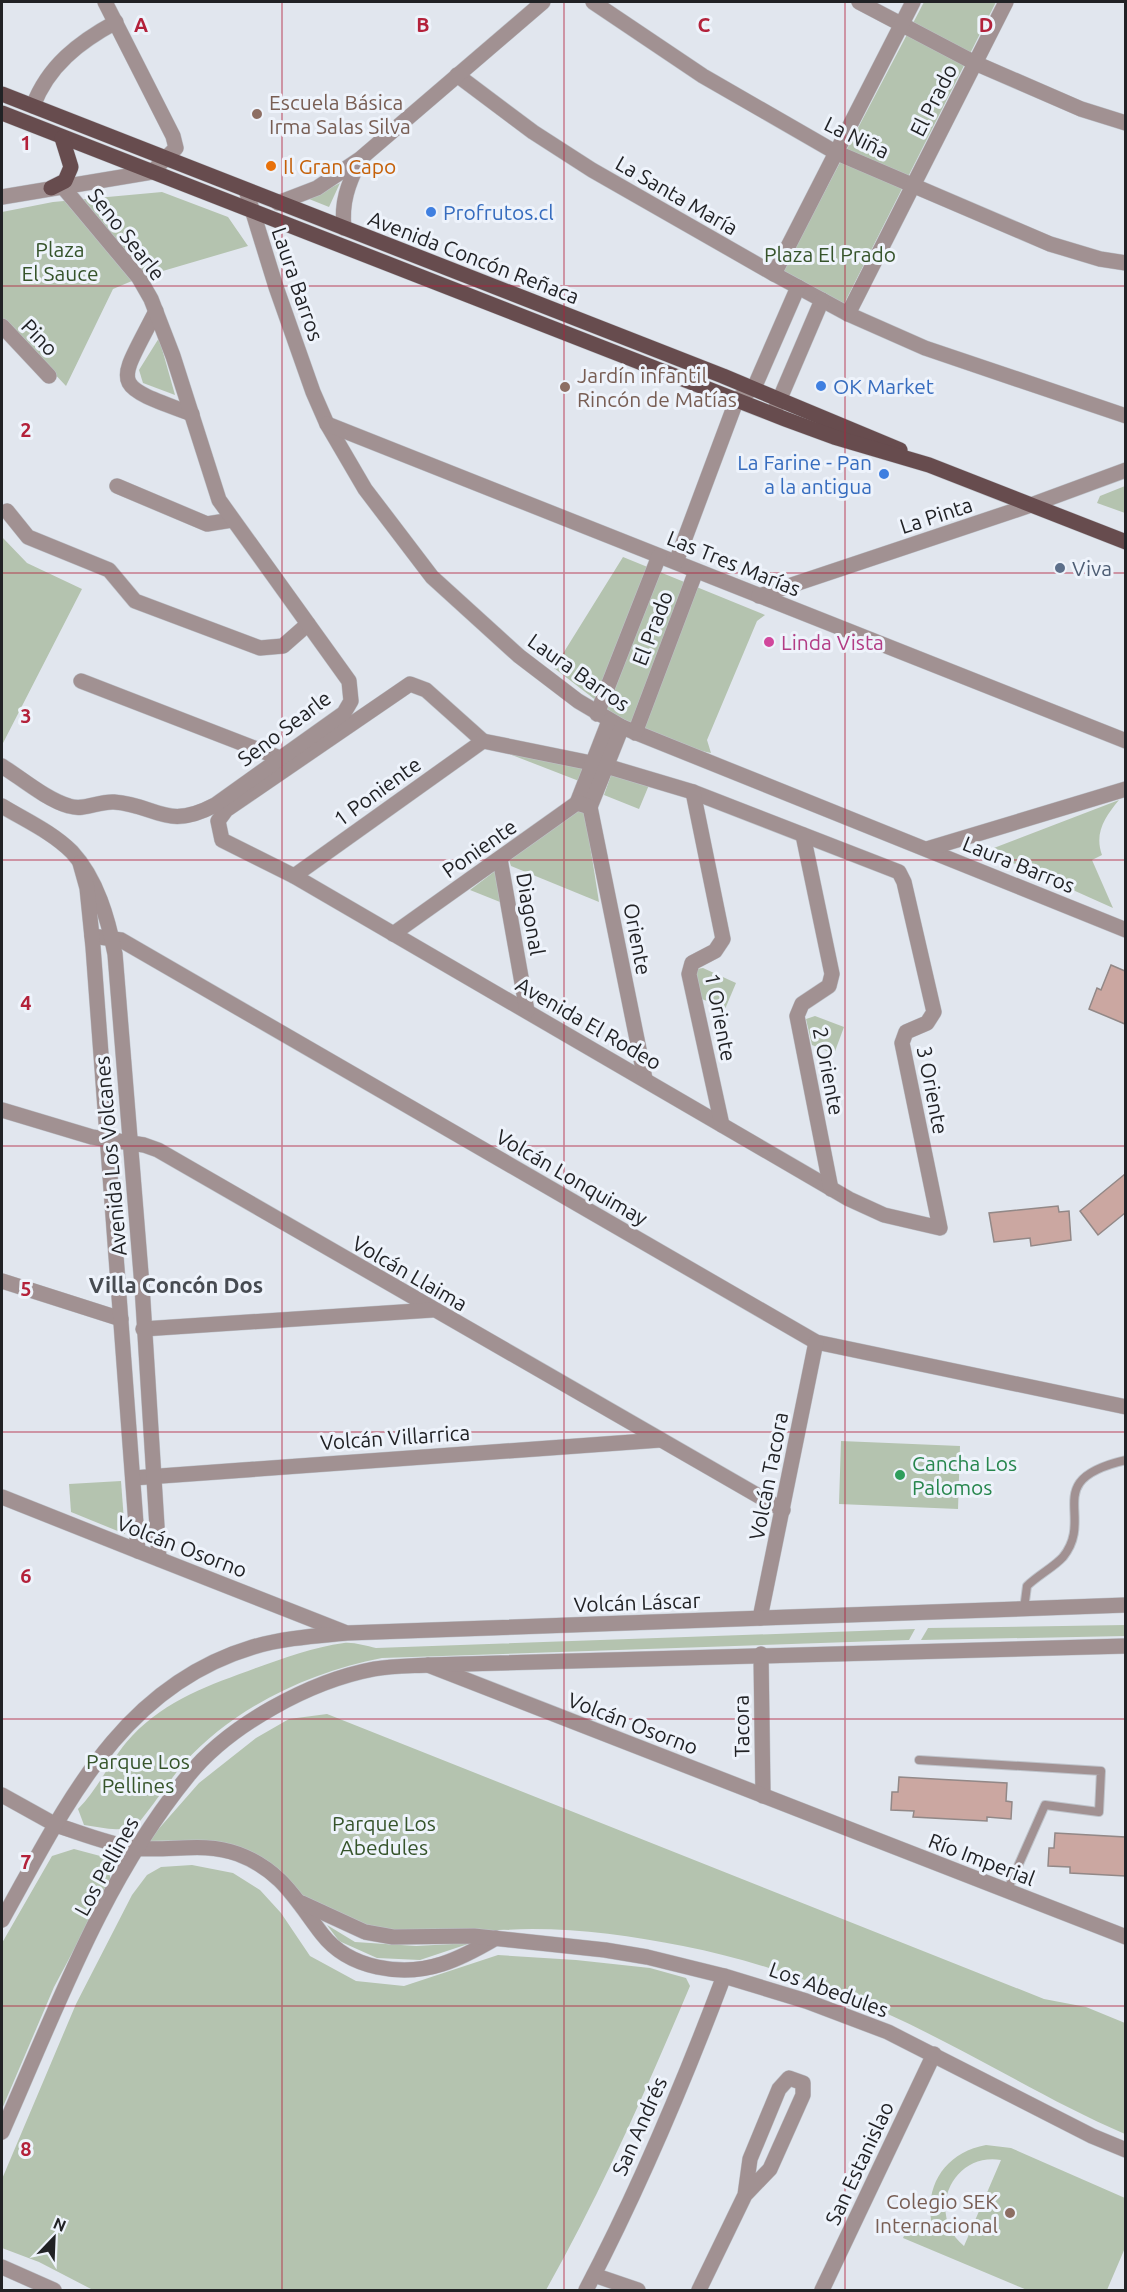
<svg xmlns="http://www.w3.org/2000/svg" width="1127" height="2292" font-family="Ubuntu,sans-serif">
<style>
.green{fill:#b4c3af;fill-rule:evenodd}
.building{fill:#cba7a1;stroke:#928887;stroke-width:1.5}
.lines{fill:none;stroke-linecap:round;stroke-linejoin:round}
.service-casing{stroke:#bec3ca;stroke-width:10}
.minor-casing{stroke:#bec3ca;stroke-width:16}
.tertiary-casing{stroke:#bec3ca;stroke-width:16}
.primary-casing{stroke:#bec3ca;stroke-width:16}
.service{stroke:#a19192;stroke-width:8}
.minor{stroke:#a19192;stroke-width:15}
.tertiary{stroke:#a19192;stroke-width:15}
.primary{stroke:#674c4e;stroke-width:15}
.grid{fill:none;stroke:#b3213a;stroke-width:1.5;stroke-opacity:0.55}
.education-dot{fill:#8d6e63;stroke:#eef3fb;stroke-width:2}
.food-dot{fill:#e8710a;stroke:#eef3fb;stroke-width:2}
.shop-dot{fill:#3f7fe0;stroke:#eef3fb;stroke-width:2}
.service-dot{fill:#5c6f8a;stroke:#eef3fb;stroke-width:2}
.hotel-dot{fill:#d1479c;stroke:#eef3fb;stroke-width:2}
.leisure-dot{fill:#2e9e5b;stroke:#eef3fb;stroke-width:2}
.labels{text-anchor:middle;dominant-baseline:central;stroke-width:6;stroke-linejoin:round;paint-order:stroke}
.street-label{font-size:21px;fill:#212225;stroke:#eef3fb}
.education-label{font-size:21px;fill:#785e54;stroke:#eef3fb;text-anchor:start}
.food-label{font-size:21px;fill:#c56008;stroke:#eef3fb;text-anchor:start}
.shop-label{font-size:21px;fill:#366cbe;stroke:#eef3fb;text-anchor:start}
.park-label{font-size:21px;fill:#36542b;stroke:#eef3fb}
.service-label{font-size:21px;fill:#4e5e75;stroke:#eef3fb;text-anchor:start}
.hotel-label{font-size:21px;fill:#b23c85;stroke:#eef3fb;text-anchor:start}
.leisure-label{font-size:21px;fill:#27864d;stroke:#eef3fb;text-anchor:start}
.neighbourhood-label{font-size:22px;font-weight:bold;fill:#474b51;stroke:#eef3fb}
.grid-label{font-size:20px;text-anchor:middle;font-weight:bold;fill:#b3213a;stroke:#eef3fb;stroke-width:6;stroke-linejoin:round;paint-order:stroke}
</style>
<rect width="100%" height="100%" fill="#e1e6ee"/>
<!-- green -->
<g class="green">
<path d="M924,2H996L844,304L782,273Z"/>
<path d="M340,183L329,207L309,199Z"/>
<path d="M162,192L228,217L248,246L139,278L113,289L66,386L2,318V212L53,202Z"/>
<path d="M159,338L175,395L143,383L139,370Z"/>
<path d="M1125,486V513L1097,503L1100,496Z"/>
<path d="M2,537L27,563L82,589L2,745Z"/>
<path d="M623,557L765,615L757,621L707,740L711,753L683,747L619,718L554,668Z"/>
<path d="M499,750L584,767L579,781Z"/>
<path d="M612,772L649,785L639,809L604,795Z"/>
<path d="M1119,800C1105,817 1094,833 1102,855L1092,860L1113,908L986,851Z"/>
<path d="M579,810L585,813L599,902L511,866L509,860Z"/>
<path d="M495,871L500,902L470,890Z"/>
<path d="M703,968L736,983L725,1009L702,999L695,976L696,969Z"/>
<path d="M815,1016L844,1027L834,1054L812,1045L806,1019Z"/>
<path d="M841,1441L960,1446L958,1509L839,1504Z"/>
<path d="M121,1481L125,1534L71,1512L69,1484Z"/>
<path d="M1125,1625V1636L921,1640L928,1628Z"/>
<path d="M915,1629L909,1640L382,1658C309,1672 235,1707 184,1763C174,1774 143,1820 137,1824C120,1834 102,1827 84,1825L78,1809C100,1787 111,1758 132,1736C167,1699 210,1685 256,1668C284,1658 314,1647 344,1643C354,1642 366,1646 376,1648Z"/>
<path d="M327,1714L1044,1999L1086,2007L1125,2023V2134C1062,2107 1004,2072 943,2041C860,1998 774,1964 683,1946C633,1936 583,1929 532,1929C474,1930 416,1937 359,1924C344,1921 320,1908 307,1899C296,1891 289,1877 278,1869C237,1837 197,1841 148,1841L199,1783L256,1738L289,1719Z"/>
<path d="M74,1849L104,1857L111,1880L54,1987L2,2109V1943L52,1856Z"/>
<path d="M192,1865L233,1873L260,1890L281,1913L310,1956L356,1981L404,1986L498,1955L576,1960L650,1968L686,1978L690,1986C647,2088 601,2193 546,2290H93L39,2262L2,2248V2179L76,2004L132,1895L147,1875L161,1867Z"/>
<path d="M327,1925L355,1942L416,1946L471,1943L420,1960L377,1958L339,1941Z"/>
<path d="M986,2145L1011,2148L1125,2198V2248L1107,2290H1027L903,2238L910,2223L934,2233C921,2191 942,2153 986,2145ZM1001,2160L964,2246C925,2214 952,2152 1001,2160Z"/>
</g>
<!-- building -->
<g class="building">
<path d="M1111,965L1125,971V1024L1089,1009L1097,988L1101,990Z"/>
<path d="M1125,1174V1213L1098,1235L1080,1211Z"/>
<path d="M1058,1206L1059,1212L1069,1211L1071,1240L1031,1246L1030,1238L994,1242L989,1213Z"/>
<path d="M899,1777L1007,1783L1006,1801L1012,1802L1011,1819L987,1817V1821L913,1817L914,1811L891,1810L892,1792H898Z"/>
<path d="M1055,1833L1125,1837V1876L1070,1873V1867L1048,1866L1049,1848H1054Z"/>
</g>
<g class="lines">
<!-- service casing -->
<g class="service-casing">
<g id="service">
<path d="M1024,1609L1027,1586C1037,1576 1054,1567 1063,1557C1096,1516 1039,1480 1126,1460"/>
<path d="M919,1760L1101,1771L1099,1812L1045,1805L1007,1891"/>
</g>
</g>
<!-- minor casing -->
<g class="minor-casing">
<g id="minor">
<path d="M593,2L703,76L835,152L1050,244L1100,259L1126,263"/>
<path d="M859,2L975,63L1081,109L1126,123"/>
<path d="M457,75L533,132L592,170L774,274L848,314L925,348L1126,416"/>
<path d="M33,106C48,66 79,42 116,22"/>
<path d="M246,190L276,287L313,392L327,424L365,489L432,577L519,656L578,701L622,727L1126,930"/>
<path d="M278,203L317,188L360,159L543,2"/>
<path d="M344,228C341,203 348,184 359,162"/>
<path d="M774,274L913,2"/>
<path d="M156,311C117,388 108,383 192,414"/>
<path d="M848,314L1006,2"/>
<path d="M2,326L49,376"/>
<path d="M775,410L822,300"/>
<path d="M327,424L1126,741"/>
<path d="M117,486L207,524L232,520"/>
<path d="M7,511L28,537L109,570L135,601L260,648L283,646L308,624"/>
<path d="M676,562L737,399L754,388L798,287"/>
<path d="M759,596L1031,505L1126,470"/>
<path d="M81,681L280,758"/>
<path d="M410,684L426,690L483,741L606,766L693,792L899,872L904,882L934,1012L927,1023L906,1032L902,1043L940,1228L884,1215L849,1199L294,876L222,840L218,821L226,810Z"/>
<path d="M597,714L659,556"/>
<path d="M635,733L696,571"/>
<path d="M2,766C21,778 47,800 69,806C84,811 98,801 114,802C157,805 166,831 215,805L344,713L351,701L349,681L219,500L173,356L151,299L139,278L62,186"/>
<path d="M693,792L723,939L715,951L692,963L689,974L722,1125"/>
<path d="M577,803L609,721"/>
<path d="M590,807L645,1079"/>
<path d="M590,807L622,727"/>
<path d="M803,835L832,974L829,986L802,1004L797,1016L831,1189"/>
<path d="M927,849L1126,789"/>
<path d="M500,859L527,1011"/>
<path d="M294,876L483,741"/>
<path d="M393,934L577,803L590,807"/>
<path d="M92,936L121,940L816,1342L1126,1407"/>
<path d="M2,1110L92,1137L144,1145L158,1150L783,1510"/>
<path d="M2,1281L121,1319"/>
<path d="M143,1329L432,1310"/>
<path d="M133,1478L660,1440"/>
<path d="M2,1497L138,1551"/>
<path d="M760,1618L816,1342"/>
<path d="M761,1654L763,1796"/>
<path d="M428,1665L1126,1937"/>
<path d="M2,1795L56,1825"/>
<path d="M594,2275L638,2290"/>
<path d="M586,2290C639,2189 684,2082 724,1976"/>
<path d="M699,2290L745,2195L770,2169L803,2095V2083L789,2078L779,2089L750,2159L745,2195"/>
<path d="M822,2290L934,2054"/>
</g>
</g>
<!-- tertiary casing -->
<g class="tertiary-casing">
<g id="tertiary">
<path d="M2,197L152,172L176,148L173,136L105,2"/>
<path d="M2,806C25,820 52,832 72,852C97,879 108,919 115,954L142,1286L159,1559"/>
<path d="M80,863L87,888L93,947L138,1551L344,1632"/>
<path d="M56,1825C81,1833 108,1844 134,1848C169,1852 203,1841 238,1854C281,1870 296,1900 322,1934C349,1969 402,1977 442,1964C461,1958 479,1948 496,1938"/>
<path d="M302,1903L365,1932L393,1937L474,1936L605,1950L647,1957L724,1976L806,2001L888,2032L1092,2136L1126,2150"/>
<path d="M2,1920C65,1808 119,1687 253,1647C283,1638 316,1636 347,1633L1126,1605"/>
<path d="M2,2132C56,2010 103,1880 188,1776C229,1725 310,1681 374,1669C391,1666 410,1666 428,1665L1126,1646"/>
<path d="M2,2267L54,2290"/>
</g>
</g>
<!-- primary casing -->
<g class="primary-casing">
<g id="primary">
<path d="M2,94L723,376L900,450"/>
<path d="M2,113L785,419L834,437L929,465L1126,542"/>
<path d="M51,188L65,181L71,167L62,138"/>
</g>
</g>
<!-- service -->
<use href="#service" class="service"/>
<!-- minor -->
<use href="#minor" class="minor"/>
<!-- tertiary -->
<use href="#tertiary" class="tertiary"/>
<!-- primary -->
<use href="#primary" class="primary"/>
</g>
<!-- grid -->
<path class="grid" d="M282,2V2290M564,2V2290M845,2V2290M2,286H1126M2,573H1126M2,860H1126M2,1146H1126M2,1432H1126M2,1719H1126M2,2006H1126"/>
<!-- markers -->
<g class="education-dot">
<circle cx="257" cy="114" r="6"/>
<circle cx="565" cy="387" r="6"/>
<circle cx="1010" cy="2213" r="6"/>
</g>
<circle class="food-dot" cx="271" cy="166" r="6"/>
<g class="shop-dot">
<circle cx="431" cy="212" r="6"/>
<circle cx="821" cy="386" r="6"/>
<circle cx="884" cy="474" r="6"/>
</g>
<circle class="service-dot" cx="1060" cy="568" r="6"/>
<circle class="hotel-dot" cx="769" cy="642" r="6"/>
<circle class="leisure-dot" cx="900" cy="1475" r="6"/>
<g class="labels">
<!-- street labels -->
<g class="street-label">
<text transform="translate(933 100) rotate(-63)">El Prado</text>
<text transform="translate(857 137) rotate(26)">La Niña</text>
<text transform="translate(677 195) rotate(30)">La Santa María</text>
<text transform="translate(127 234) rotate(52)">Seno Searle</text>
<text transform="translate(474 257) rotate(21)">Avenida Concón Reñaca</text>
<text transform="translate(298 284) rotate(71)">Laura Barros</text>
<text transform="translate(40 337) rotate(46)">Pino</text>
<text transform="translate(936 515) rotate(-18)">La Pinta</text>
<text transform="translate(734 563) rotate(22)">Las Tres Marías</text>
<text transform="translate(652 628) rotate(-69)">El Prado</text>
<text transform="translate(579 672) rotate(35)">Laura Barros</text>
<text transform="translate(284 728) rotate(-37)">Seno Searle</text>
<text transform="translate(377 791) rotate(-36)">1 Poniente</text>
<text transform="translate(479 848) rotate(-35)">Poniente</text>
<text transform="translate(1019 864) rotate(22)">Laura Barros</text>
<text transform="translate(531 914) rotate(80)">Diagonal</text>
<text transform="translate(638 939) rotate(79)">Oriente</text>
<text transform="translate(721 1017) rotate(79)">1 Oriente</text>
<text transform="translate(589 1023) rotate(30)">Avenida El Rodeo</text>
<text transform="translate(829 1071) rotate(79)">2 Oriente</text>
<text transform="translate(933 1090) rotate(79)">3 Oriente</text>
<text transform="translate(110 1156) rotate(-95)">Avenida Los Volcanes</text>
<text transform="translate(572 1177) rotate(30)">Volcán Lonquimay</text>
<text transform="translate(410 1273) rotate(30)">Volcán Llaima</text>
<text transform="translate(395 1437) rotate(-4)">Volcán Villarrica</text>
<text transform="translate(768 1476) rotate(-79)">Volcán Tacora</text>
<text transform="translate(182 1546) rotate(21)">Volcán Osorno</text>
<text transform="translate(637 1602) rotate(-2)">Volcán Láscar</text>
<text transform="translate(633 1723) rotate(21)">Volcán Osorno</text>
<text transform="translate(741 1726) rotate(-91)">Tacora</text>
<text transform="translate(982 1859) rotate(21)">Río Imperial</text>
<text transform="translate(106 1866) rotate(-61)">Los Pellines</text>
<text transform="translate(829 1989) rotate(20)">Los Abedules</text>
<text transform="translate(639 2126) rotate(-66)">San Andrés</text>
<text transform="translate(859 2163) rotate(-65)">San Estanislao</text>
</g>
<!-- education labels -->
<g class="education-label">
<text x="269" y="102">Escuela Básica<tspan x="269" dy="24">Irma Salas Silva</tspan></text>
<text x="577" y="375">Jardín infantil<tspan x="577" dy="24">Rincón de Matías</tspan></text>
<text x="998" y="2201" text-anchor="end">Colegio SEK<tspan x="998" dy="24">Internacional</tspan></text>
</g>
<!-- food labels -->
<g class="food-label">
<text x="283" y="166">Il Gran Capo</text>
</g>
<!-- shop labels -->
<g class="shop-label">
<text x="443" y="212">Profrutos.cl</text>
<text x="833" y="386">OK Market</text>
<text x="872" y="462" text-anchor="end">La Farine - Pan<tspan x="872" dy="24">a la antigua</tspan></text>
</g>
<!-- park labels -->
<g class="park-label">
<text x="60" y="249">Plaza<tspan x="60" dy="24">El Sauce</tspan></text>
<text x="830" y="254">Plaza El Prado</text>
<text x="138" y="1761">Parque Los<tspan x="138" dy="24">Pellines</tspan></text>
<text x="384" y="1823">Parque Los<tspan x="384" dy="24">Abedules</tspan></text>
</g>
<!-- service labels -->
<g class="service-label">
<text x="1072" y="568">Viva</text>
</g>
<!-- hotel labels -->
<g class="hotel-label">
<text x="781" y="642">Linda Vista</text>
</g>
<!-- leisure labels -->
<g class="leisure-label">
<text x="912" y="1463">Cancha Los<tspan x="912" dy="24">Palomos</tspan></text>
</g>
<!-- neighbourhood labels -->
<g class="neighbourhood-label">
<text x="176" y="1284">Villa Concón Dos</text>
</g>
</g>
<g class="grid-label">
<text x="141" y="32">A</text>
<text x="423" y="32">B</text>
<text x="704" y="32">C</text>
<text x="986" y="32">D</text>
<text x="26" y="150">1</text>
<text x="26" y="437">2</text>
<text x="26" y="723">3</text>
<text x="26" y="1010">4</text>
<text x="26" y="1296">5</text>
<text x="26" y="1583">6</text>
<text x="26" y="1869">7</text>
<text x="26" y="2156">8</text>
</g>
<!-- border -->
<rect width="1127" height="2292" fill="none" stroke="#212225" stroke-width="6"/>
<!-- north arrow -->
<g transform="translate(54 2238) rotate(23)" stroke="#eef3fb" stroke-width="4.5" paint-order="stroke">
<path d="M0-4.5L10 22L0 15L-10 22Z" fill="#212225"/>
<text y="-9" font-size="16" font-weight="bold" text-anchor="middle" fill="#212225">N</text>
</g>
</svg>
